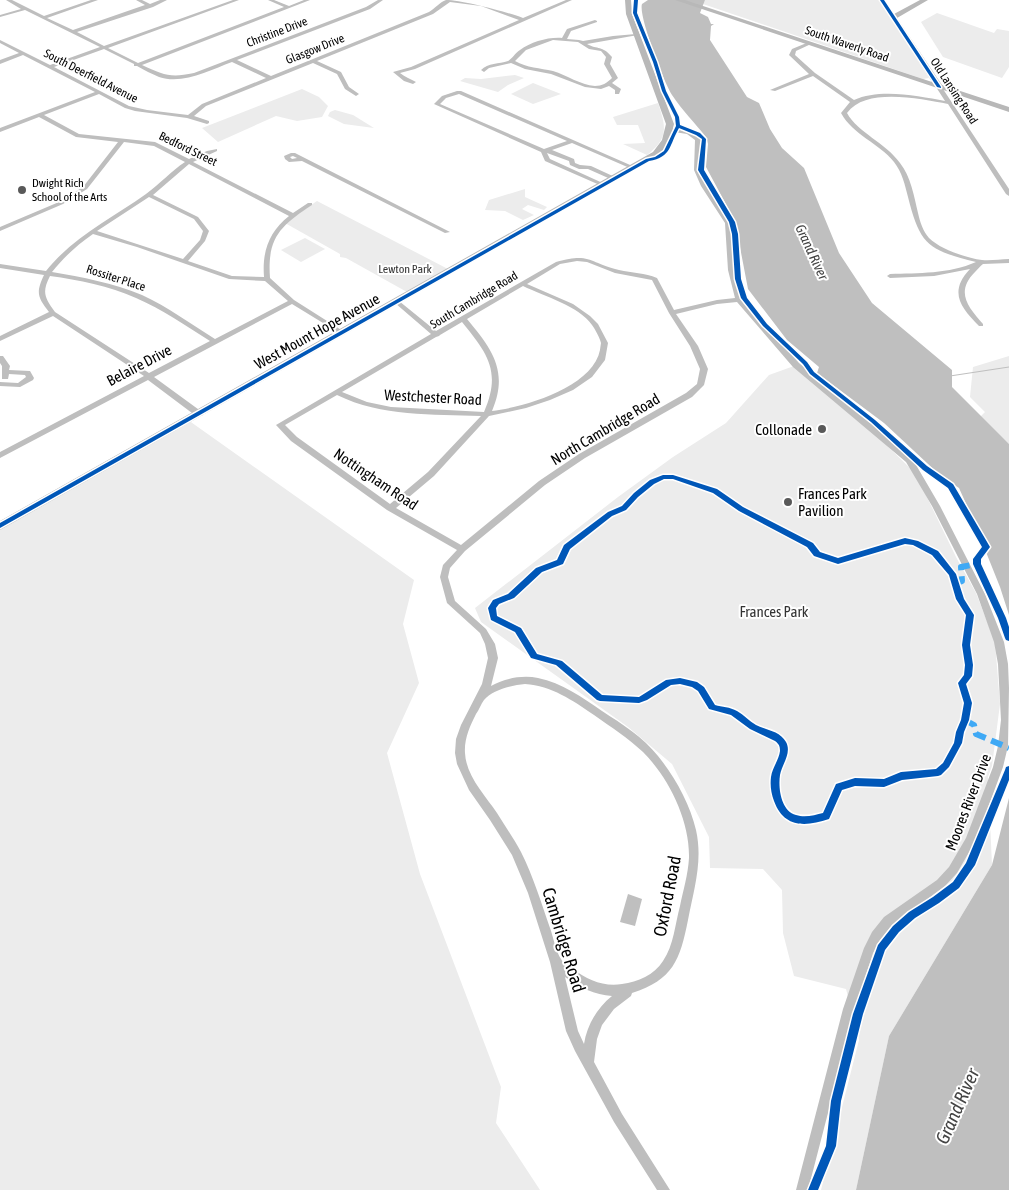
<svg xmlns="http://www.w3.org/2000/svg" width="1009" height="1190" font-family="'Asap Condensed',sans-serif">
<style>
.green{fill:#ececec}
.water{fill:#bfbfbf}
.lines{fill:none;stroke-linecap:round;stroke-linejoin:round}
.stream{stroke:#bfbfbf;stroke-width:1}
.street{fill:#bebebe;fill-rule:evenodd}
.secondary{fill:#b8b8b8;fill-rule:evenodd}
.quiet{stroke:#3fa9f5;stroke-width:6;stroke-dasharray:12 6;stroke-linecap:butt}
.cycleway-casing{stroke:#fff;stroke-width:3}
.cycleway{fill:#0057b8;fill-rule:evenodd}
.poi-dot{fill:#595959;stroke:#fff;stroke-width:2}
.labels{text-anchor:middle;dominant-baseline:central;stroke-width:4;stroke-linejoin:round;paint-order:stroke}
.far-street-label{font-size:12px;fill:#000;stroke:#fff}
.far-poi-label{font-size:12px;fill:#000;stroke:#fff;text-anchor:start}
.far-park-label{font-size:12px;fill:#333;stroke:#fff}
.far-water-label{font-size:14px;font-style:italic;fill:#444;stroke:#fff}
.street-label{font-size:15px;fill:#000;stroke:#fff}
.poi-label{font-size:15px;fill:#000;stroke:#fff;text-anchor:end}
.park-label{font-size:15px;fill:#333;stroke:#fff}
.near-street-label{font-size:18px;fill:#000;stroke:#fff}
.near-water-label{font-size:19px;font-style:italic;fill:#444;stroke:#fff}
</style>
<rect width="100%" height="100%" fill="#fff"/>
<!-- green -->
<g class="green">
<path d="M705,0H879L929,78L923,79L703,4Z"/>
<path d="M937,13L994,33L997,29L1009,31V67L1002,78L943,57L921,22Z"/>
<path d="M515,75L524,78L508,85L498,92L460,81L465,78L481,79Z"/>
<path d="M533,83L561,94L533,104L511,94Z"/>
<path d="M302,89L319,97L328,106L322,117L297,121L276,116L218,142L202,128Z"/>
<path d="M658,103C666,127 669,138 647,155L623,144L645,143L638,125H617L613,117Z"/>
<path d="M335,110L353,115L374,128L344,124L328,116L330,112Z"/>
<path d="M525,189V197L547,207L544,210L528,205L522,209L534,215L523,220L505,211L485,210L489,200Z"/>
<path d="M317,201L448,269L407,292L346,258L340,257V254L285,223Z"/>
<path d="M305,238L325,249L301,262L281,250Z"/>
<path d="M1009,356V444L980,417L985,412L970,397L973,367Z"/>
<path d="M794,366L854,418L874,433L912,470L923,489L956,557L976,593L995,642L1000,704L992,766L988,777L992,865L889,1036L856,1190H821L859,1040L846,989L794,976L783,933L782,890L763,869L710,868L709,837L672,764L628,727L481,622L475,608L618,497L673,457L726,423L769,375Z"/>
<path d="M188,420L414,580L403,624L419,683L387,753L420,874L501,1087L496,1123L540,1190H0V525Z"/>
</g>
<!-- water -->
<g class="water">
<path d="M648,0H705L700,13L708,17L711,24H714L711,26L710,40L747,97L759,103L770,129L782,148L804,168L839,253L872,303L952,370V387L1009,444V615L1000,587L986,552L989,546L985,539L980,535L959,488L942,477L884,423L817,373L819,367L787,340L748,289L735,221L706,167L708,144L706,137C695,123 682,110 672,95C664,82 638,15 642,4Z"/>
<path d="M1009,798V1190H856L889,1036L992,865Z"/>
<path d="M628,894L642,899L635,926L620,922Z"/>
</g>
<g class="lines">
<!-- stream -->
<path class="stream" d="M950,376L1009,367"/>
<!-- street -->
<g class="street">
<path d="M6,0H12L44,16L91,0H98L47,18L73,30L145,5L136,0H142L150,4L160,0H167L153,7L77,32L104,46L233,0H239L108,48L138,63L284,7L268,0H274L289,6L304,0H310L142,65C164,75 170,78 194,73L366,7L378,0H383L370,9L237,60L271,76L429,12C434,9 440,2 446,0C462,0 507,12 523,18L566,0H572L415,69L400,73C405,77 411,79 416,82L413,84L404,81L393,72L411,67L519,20L481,6L450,2L433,14L317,61L341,72L349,87L359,94L356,96L345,89L337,74L313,63L206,106L194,116L209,121V123L207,124L187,118L135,111L125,108L99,94L44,115L79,134L155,142L189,159L207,151L217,149V151L193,162L293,213L308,203H312V205C280,226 267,238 270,278L294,300L346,333L345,334H341L292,304L154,377L202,412L203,414L202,416H196L148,380L0,458V452L144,376L53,316L0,341V336L49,312C37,297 36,292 44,275L0,268V264L46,271C73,237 111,219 146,194C160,184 171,171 185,162L154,146L124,142L87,189L63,204L0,231V227L59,202L83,187L118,142L76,137L39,117L0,132V128L95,92L23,55L0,64V60L19,53L0,43V40L50,65L100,47L25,10L0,17V15L21,9ZM104,49L134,64V66H137C144,70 152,74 159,77C183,85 210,70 232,62L266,78L202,104L188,115L147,110L129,106L54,67ZM189,164L289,216C269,232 262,251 264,277L232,276L188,261L205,241L209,231L198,217L153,195ZM149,197L194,219L203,231L200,240L183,259L97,231ZM93,234L137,247L229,279L265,281L288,301L215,339C191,324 168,307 142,295C113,283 82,277 52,272C64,257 77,245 93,234ZM50,276C79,280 109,286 136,298C162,309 186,326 210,341L149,373L55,312C44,297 42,292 50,276Z"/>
<path d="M595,20L597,21V22L571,31L567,39L579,40L583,41L613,36L636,34L638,35L587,44C598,50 602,45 612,57L610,64L618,78L612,83L621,89L619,94H615V90L609,86L601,89L585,87L551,74L525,69L511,63L489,68L484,72L481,70C488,63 499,64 508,61C512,59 515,53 520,50C531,42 548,37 562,38L567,29ZM553,40L578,42L589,49L601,51L606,57L604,64L612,78C607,83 602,86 595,86C580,85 567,75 553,71C540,68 527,68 515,61L526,50Z"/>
<path d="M809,42H811V44L796,51L795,55L815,73L854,100C880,88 919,96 945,101L936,87L941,86L1009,189V196L1006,194L948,104C920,99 866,87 847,113C858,133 885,142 900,163C911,177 914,196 918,213C920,222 923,231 929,238C940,249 966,258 982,260C991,261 1000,259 1009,259V263L983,264C980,266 978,269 975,272C955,292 968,307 983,324V326H979C961,308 948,292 970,269L934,276L890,278L887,276L890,274C918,273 949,274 976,262C928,250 920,245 908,197C905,185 902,172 894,162C879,143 853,135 841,113L850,102L813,76L775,91L770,90L809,74L789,55L792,49Z"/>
<path d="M457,91H461L637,168L632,169L572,143L552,150L574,159L575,163L580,165L591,166L617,178L618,179L615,181L588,169H579L570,165L569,161L547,153L550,159L607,185L602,186L545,161L541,152L434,104L442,96ZM459,94L567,141L544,149L440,104L446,98Z"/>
<path d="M670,128L691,132L701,140L700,170L707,186L731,223L734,270L742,300L799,363L912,458L940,506L985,594L1004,642L1008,664L1009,688L1008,746L1003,767L976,840L957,873L945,886L892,925L880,940L873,953L855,1009L808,1190H796L843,1009L864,948L872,932L884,917L937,880L949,867L966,838L993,767L998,746L1001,720L998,664L994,642L977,594L932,506L906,462L793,367L737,302L717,304L676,314L698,346L708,369L704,385L692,397L585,458L545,485L465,551L450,568L448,577L455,601L486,629L495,644L498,658L491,686C505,678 523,675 538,678C562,683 582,697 602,711C622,724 643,737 658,756C675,777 690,804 696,830C703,861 694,889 688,920C680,960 673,980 632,993L631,996L614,1009L602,1025L597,1039L594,1062L622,1114L670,1190H657L614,1122L575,1051L566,1031L550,962L528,893L512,855L490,820L469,790L457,764L455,753L456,739L461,725L482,684L488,658L485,644L480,633L447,603L440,577L443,565L457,550L387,510L291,441L276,425L431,334L395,303V301H399L436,331L556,262C591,252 589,263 619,270C632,273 645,273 657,278L674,310L717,300L735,298L728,270L725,223L701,186L694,170L695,140L687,134L668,131L667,130ZM577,261L587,262L615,273L652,280L669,313L690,346L700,369L697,384L686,393L579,454L539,481L461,545L396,508L434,476L489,416L526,408L550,400L573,390L592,377L605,360L608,343L598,324L590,316L573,304L527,284L560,264ZM523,286C544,296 579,306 592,325C595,329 600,338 601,343C601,343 600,350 600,350C593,387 525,407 492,411C509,371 492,349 467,319ZM462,322C487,353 502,371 484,412L391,407L367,402L342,392L436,337L439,336L440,335ZM337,395C382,417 432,414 481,416L428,472L390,504L297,437L285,425ZM525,684C552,686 572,700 594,715C611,727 628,738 643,752C669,778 690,821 689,858C688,875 683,891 680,906C675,924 674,945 663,961C654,975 638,982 622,984C604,987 587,980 573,969C569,967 563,963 561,959C556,952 553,936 550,928C541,902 533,876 521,852C514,839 505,826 497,813C485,795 466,776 465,753C464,739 470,726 476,714C479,710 481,704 484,700C492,690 512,685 525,684ZM565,977C579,987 595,995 612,996C597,1008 587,1025 584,1044L578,1031Z"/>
<path d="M291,153H295L450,232L445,233L302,161L289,162L285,159L284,156ZM293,156L297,158L292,159L290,157Z"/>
<path d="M0,356H3L10,366L9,370L30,371L34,378L33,380L20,387L0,386V382L18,383L26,377L25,375L9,374L8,379H2V366L0,363Z"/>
</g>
<!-- secondary -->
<g class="secondary">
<path d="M625,0H631L632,14L674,124L670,140L659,156L0,530V521L653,152L662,140L666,124L626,14Z"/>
<path d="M675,0H685L932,82L879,0H885L894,14L920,0H928L897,18L942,85L1009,107V112Z"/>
</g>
<!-- quiet -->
<g class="quiet">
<path d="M955,583L962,581L961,567L977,564"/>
<path d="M965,720L974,725L976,734L1009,748"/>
</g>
<!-- cycleway casing -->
<g class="cycleway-casing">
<g id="cycleway">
<path d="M634,0H638L637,13L657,62L666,91L679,117L680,125L700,133L706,139L704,170L735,222L738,234L741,279L747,298L767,324L807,362L814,372L875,420L927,466L953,484L990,547L981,559V564L1006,618L1009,627V641L1006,640L1005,638L998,618L973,564V559L982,547L948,488L923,470L871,422L810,374L803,364L763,326L741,298L735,279L732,234L729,222L698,170L702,139L696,135L679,128C669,145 672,157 649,161L0,528V523L646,159L655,157L664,151L676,126L675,117L662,91L653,62L633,13Z"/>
<path d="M880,0H884L941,87V88L937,87Z"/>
<path d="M663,475H673L717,489L743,507L813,543L820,552L838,558L905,538L918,541L938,551L956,574L964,599L974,615L970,645L973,665L972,676L966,684L972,703L969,720L964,732L962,743L949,767L941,775L938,776L902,780L884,787L855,786L842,790L829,819C805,827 784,828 774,801C771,793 770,785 771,777C772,768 779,760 780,751C780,746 779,744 775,741L750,729L731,715L709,709L698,691L692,687L680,684L671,685L647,700L639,703L600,701L597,700L556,665L531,658L515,632L491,620L488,608L493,600L508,594L536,568L557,560L564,545L608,512L622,506L634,493L650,480ZM664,479H673L713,493L739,511L807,547L814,556L838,564L905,544L913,545L932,555L949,575L956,599L966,615L962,645L965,665L964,675L958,683L964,703L961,720L956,732L954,743L943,763L936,769L901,772L884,779L855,778L836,784L823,813C815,815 805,818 796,815C781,811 778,788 780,775C782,764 792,753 786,742C780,731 766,730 756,725C749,721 744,715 737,711C730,707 722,707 715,705L704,687L697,682L680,678L666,680L639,697L602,695L562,661L537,654L521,628L497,616L496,608L499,604L514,598L542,572L563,564L570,549L612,516L626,510L638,497L654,484Z"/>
<path d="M1009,766V780L975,865L959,888L939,903L915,918L899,932L885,950L863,1014L841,1101L836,1146L818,1190H808L826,1146L831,1101L853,1014L878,945L893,926L909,912L933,897L953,882L966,863L1005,770L1006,767Z"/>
</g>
</g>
<!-- cycleway -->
<use href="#cycleway" class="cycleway"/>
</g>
<!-- markers -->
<g class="poi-dot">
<circle cx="22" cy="190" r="5"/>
<circle cx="822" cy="429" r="5"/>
<circle cx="788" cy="502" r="5"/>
</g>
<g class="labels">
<!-- far-street labels -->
<g class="far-street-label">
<text transform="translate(277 32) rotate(-21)">Christine Drive</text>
<text transform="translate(847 44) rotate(19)">South Waverly Road</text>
<text transform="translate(315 49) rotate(-22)">Glasgow Drive</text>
<text transform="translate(91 76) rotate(27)">South Deerfield Avenue</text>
<text transform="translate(954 91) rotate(57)">Old Lansing Road</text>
<text transform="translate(188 149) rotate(26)">Bedford Street</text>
<text transform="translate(116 278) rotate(18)">Rossiter Place</text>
<text transform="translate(474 300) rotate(-31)">South Cambridge Road</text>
</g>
<!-- far-poi labels -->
<g class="far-poi-label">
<text x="32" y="183">Dwight Rich<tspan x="32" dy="14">School of the Arts</tspan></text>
</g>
<!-- far-park labels -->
<g class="far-park-label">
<text x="405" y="269">Lewton Park</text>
</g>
<!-- far-water labels -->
<g class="far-water-label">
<text transform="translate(812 252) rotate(65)">Grand River</text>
</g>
<!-- street labels -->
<g class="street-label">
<text transform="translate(317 331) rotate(-29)">West Mount Hope Avenue</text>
<text transform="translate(139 365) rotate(-28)">Belaire Drive</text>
<text transform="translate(433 397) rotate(3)">Westchester Road</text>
<text transform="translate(605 429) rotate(-31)">North Cambridge Road</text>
<text transform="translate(376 479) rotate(34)">Nottingham Road</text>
<text transform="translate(968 802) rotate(-69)">Moores River Drive</text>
</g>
<!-- poi labels -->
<g class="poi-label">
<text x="812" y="429">Collonade</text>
<text x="798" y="493" text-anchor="start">Frances Park<tspan x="798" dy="17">Pavilion</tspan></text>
</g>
<!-- park labels -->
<g class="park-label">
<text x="774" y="611">Frances Park</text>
</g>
<!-- near-street labels -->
<g class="near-street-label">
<text transform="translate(667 896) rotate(-79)">Oxford Road</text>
<text transform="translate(564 940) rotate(73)">Cambridge Road</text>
</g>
<!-- near-water labels -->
<g class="near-water-label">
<text transform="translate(957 1106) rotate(-66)">Grand River</text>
</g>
</g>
</svg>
